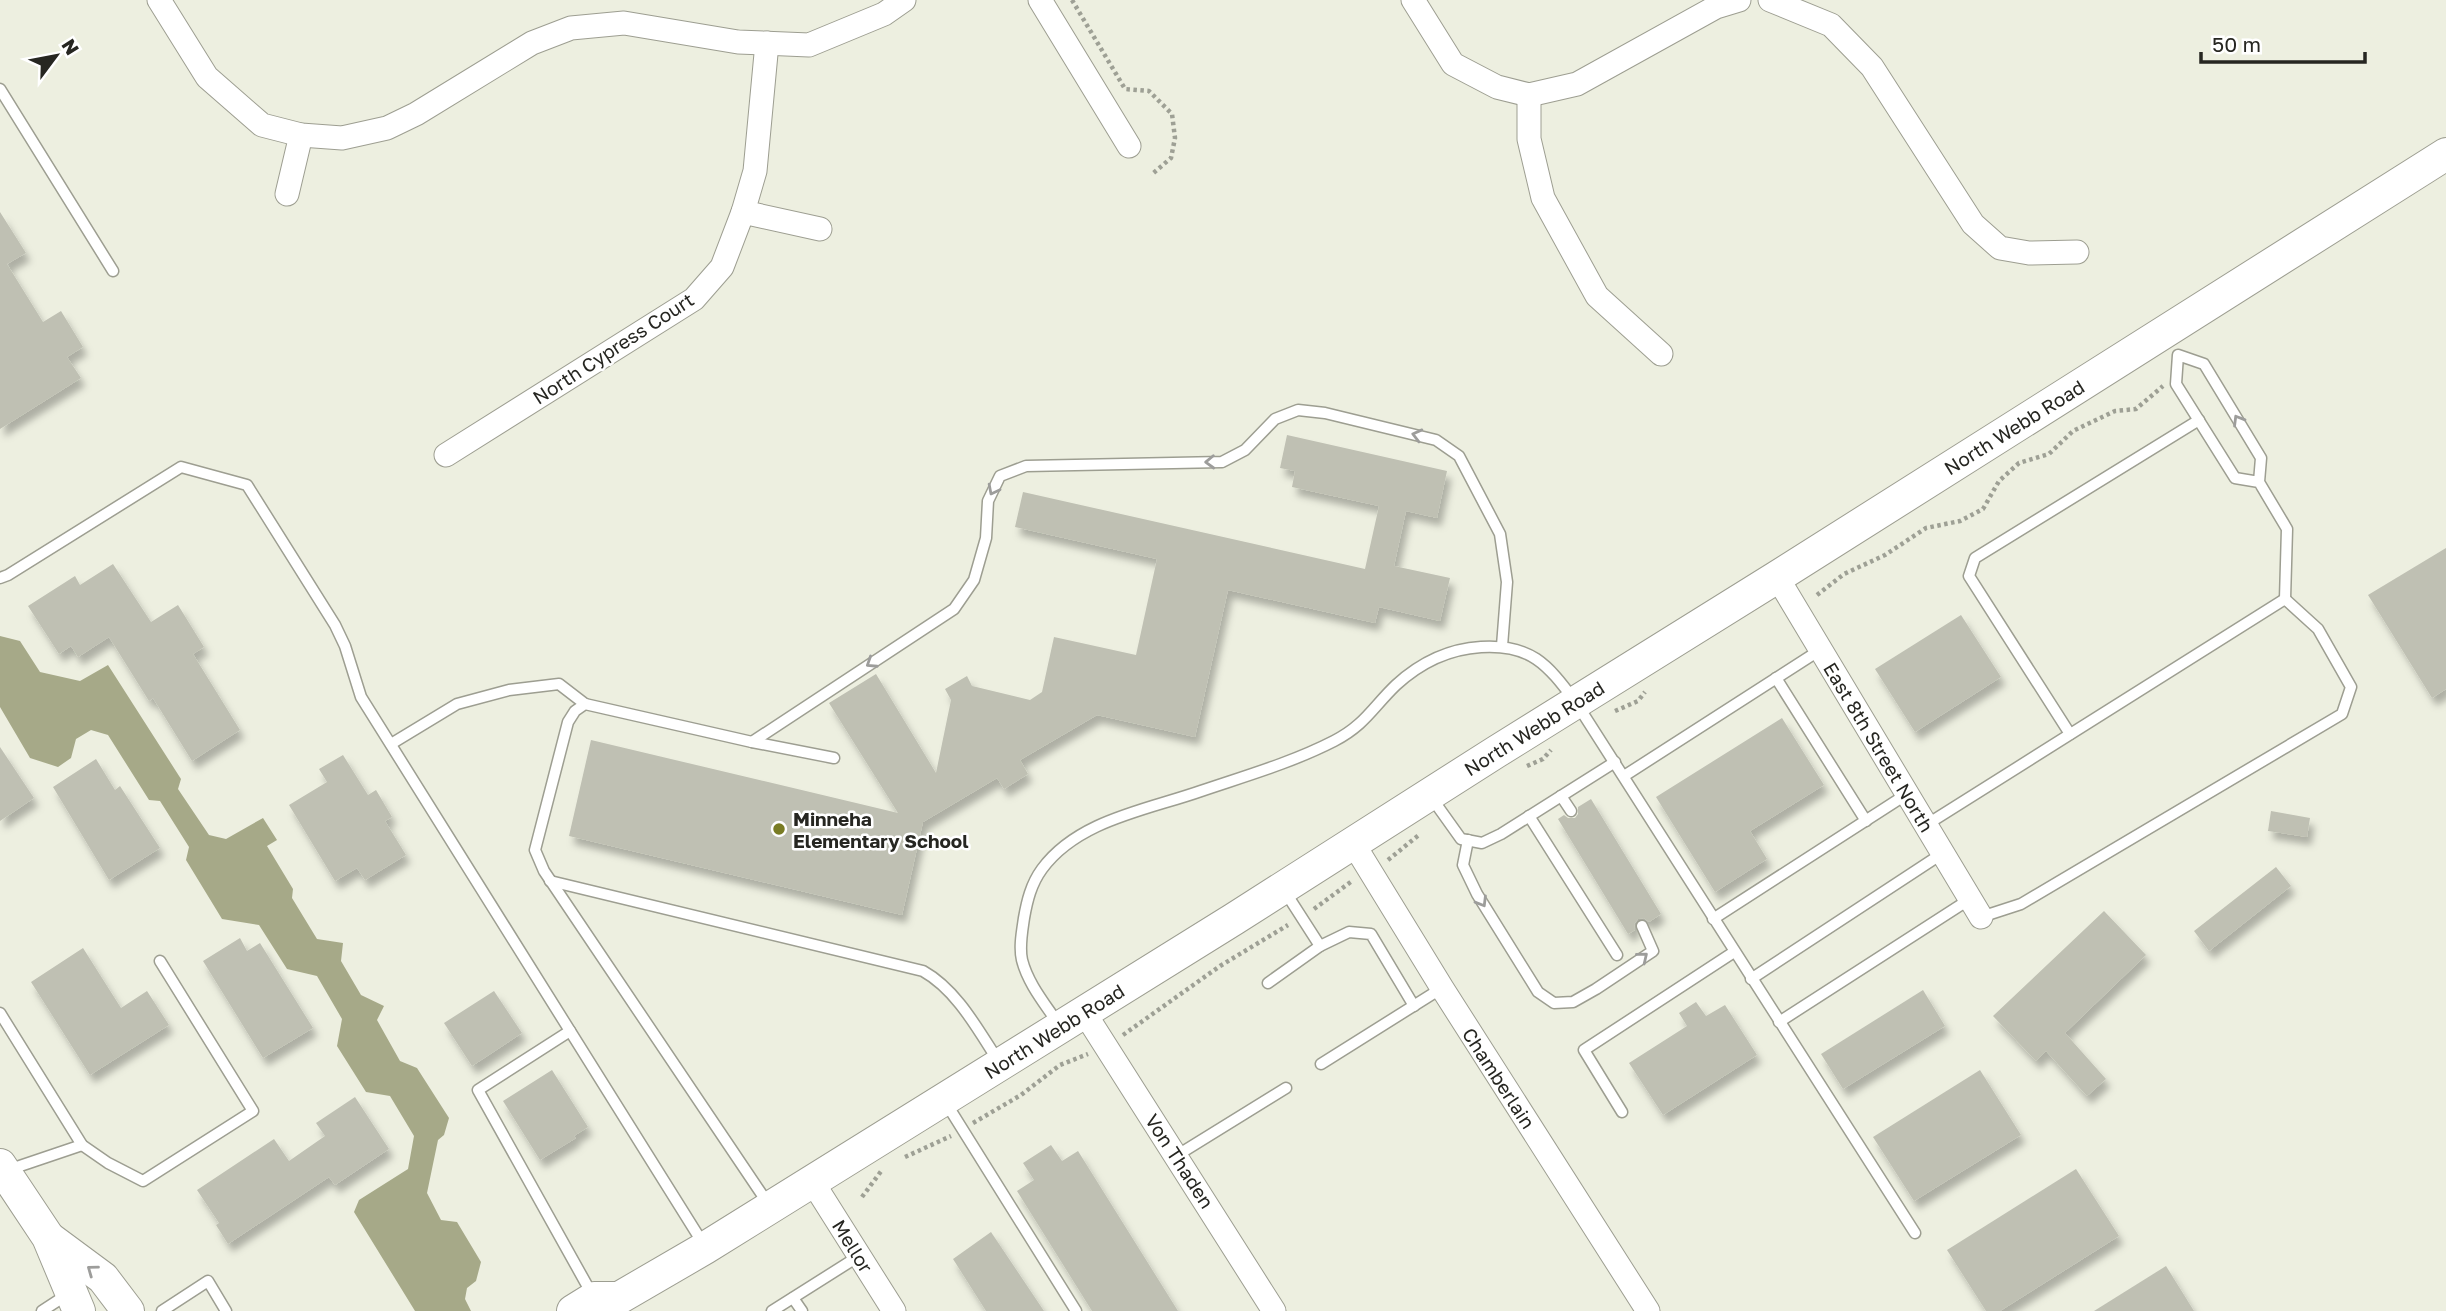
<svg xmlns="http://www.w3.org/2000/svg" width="2446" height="1311" font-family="'Golos Text',sans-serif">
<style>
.water{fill:#a6a988}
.building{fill:#bfc0b3;filter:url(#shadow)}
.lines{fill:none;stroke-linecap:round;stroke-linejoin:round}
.lane-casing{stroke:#9d9e91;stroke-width:13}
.street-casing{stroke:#9d9e91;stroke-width:25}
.secondary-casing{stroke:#9d9e91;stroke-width:34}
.path{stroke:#9ea095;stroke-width:4.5;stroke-dasharray:3.5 3.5;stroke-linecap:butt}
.lane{stroke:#fff;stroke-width:10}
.street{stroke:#fff;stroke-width:23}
.secondary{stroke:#fff;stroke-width:32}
.oneway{stroke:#9d9d9b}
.poi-dot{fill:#797c24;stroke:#fff;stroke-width:2.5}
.labels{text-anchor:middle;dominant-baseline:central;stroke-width:5;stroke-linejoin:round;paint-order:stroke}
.street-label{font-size:19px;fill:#262621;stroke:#fff}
.poi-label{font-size:19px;font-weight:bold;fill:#262621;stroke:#fff;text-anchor:start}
</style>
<defs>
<filter id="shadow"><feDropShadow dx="4.5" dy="8" stdDeviation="3.5" flood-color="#0004"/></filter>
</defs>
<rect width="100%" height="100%" fill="#edefe0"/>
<!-- water -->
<path class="water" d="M0,636L20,641L40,672L80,681L108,665L181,779L178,789L209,835L226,839L263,818L277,840L267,846L293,889L292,898L317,939L343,943L341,961L361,995L384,1006L377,1020L400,1061L417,1068L449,1118L444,1135L438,1140L427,1193L441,1220L457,1222L481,1262L476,1281L467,1288L465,1299L471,1311H415L354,1212L359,1200L408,1169L414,1136L390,1096L366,1092L337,1046L342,1019L317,976L287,969L259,925L222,919L186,860L189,847L160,801L149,800L108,735L91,730L76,739L71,758L58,767L30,758L0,707Z"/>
<!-- building -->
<g class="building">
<path d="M0,212L26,253L7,264L43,322L61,311L83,347L67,357L81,378L0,429Z"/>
<path d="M1287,435L1447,471L1437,518L1406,511L1394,566L1450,578L1440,621L1379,607L1375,623L1228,590L1195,737L1097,715L1020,760L1028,774L1004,789L997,778L923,822L902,915L569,836L591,740L898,813L829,703L876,674L936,773L951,700L945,689L967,676L972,686L1030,700L1042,692L1054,637L1136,655L1157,559L1015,527L1023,492L1365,569L1379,506L1292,487L1295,471L1280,468Z"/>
<path d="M2446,548V689L2432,698L2368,595Z"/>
<path d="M113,564L151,622L178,605L204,647L193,654L240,730L192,761L153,698L149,701L109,637L78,657L71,646L59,654L28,606L75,576L80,585Z"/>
<path d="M1961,615L2001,677L1915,732L1875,669Z"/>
<path d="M1782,718L1824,785L1750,831L1767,859L1715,892L1656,797Z"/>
<path d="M0,747L34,798L0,821Z"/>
<path d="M343,755L368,795L376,790L392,817L385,821L406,855L365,880L357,868L335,881L289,805L327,782L319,769Z"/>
<path d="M96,759L115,790L120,786L160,848L109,880L53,787Z"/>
<path d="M1591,799L1661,914L1649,922L1644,918L1638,919L1634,924L1635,930L1628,934L1558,819L1564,815L1568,818H1575L1578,814V807Z"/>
<path d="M2271,811L2310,818L2307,837L2268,831Z"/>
<path d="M2276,867L2291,886L2209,951L2194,931Z"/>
<path d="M2104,911L2146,955L2065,1033L2106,1079L2087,1096L2046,1051L2036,1061L1993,1016Z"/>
<path d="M240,938L247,951L260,943L313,1028L263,1058L203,961Z"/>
<path d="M83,948L121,1008L147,991L169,1025L90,1075L31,982Z"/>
<path d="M1923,990L1945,1026L1843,1089L1821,1054Z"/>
<path d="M494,991L522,1033L472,1066L444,1023Z"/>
<path d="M1696,1002L1706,1016L1725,1005L1757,1055L1663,1115L1629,1063L1687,1026L1679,1013Z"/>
<path d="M552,1070L588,1127L574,1136L576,1138L540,1160L503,1101Z"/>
<path d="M1980,1070L2021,1135L1914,1201L1873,1137Z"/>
<path d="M355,1097L389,1149L335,1185L329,1177L228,1244L216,1225L219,1223L197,1190L274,1139L289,1161L325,1136L316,1123Z"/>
<path d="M1051,1145L1062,1161L1078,1151L1178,1311H1092L1017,1191L1034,1180L1023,1163Z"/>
<path d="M2076,1169L2119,1236L2000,1311H1986L1947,1250Z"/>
<path d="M991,1232L1044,1311H986L953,1259Z"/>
<path d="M2166,1266L2194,1311H2094Z"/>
</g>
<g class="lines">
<!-- lane casing -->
<g class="lane-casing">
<g id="lane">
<path d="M0,89L113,271"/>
<path d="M2259,482L2235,478L2176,384L2178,355L2204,364L2261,458L2259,482L2287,529L2285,599"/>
<path d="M0,578L8,575L181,467L247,485L335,625L345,646L361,697L704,1245"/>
<path d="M1776,678L1866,821"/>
<path d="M2070,734L1969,576L1975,558L2199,420"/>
<path d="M752,742L954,609L974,580L986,538L988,501L1000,476L1026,466L1222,462L1245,450L1275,419L1298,410L1325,413L1436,440L1459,456L1500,534L1507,582L1502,646"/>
<path d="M391,744L457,704L509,690L559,684L585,704"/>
<path d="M1624,776L1820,650"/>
<path d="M1561,796L1571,811"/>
<path d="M1431,797L1461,839L1482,843L1501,834L1615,762"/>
<path d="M1529,816L1617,955"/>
<path d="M1926,825L2285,599L2318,629L2351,687L2342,714L2021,904L1981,917"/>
<path d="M1468,840L1463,865L1477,894L1538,992L1554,1003L1573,1002L1596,989L1653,951L1642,926"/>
<path d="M550,881L923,971C957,990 978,1030 999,1062"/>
<path d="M1284,890L1320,946L1349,932L1371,934L1414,1006"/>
<path d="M1713,919L1907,794"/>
<path d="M1751,979L1943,853"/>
<path d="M1268,983L1320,946"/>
<path d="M0,1013L82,1145L108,1163L143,1181L253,1111L160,961"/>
<path d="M1779,1022L1970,899"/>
<path d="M1059,1025C1046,1005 1028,984 1022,960C1019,947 1022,932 1024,918C1027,901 1031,884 1042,869C1078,820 1147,810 1201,791C1245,776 1291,763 1334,741C1365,725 1373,707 1396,685C1420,663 1448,649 1481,647C1531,644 1547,664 1575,701L1915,1233"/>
<path d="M570,1031L478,1090L593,1296"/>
<path d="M1321,1064L1442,988"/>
<path d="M946,1103L1076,1311"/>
<path d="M1622,1112L1584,1050L1734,952"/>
<path d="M1176,1156L1286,1088"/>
<path d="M8,1170L82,1145"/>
<path d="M769,1205L544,871L535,850L568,722L575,711L585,704L752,742L834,758"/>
<path d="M793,1298L802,1311"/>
<path d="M42,1311L68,1294"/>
<path d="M162,1311L208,1281L226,1311"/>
<path d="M772,1311L859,1256"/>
</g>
</g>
<!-- street casing -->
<g class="street-casing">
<g id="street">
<path d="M159,0L207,77L262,125L301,135L342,138L387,128L416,114L532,43L571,28L624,23L738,42L809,45L884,14L904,0"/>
<path d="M1040,0L1129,146"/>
<path d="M1413,0L1453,64L1497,87L1529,95L1577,84L1716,7L1739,0"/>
<path d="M1770,0L1831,25L1872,67L1973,224L2000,248L2029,253L2077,252"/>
<path d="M1529,95V139L1543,198L1597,296L1661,354"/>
<path d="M287,194L301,135"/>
<path d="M743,212L820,229"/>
<path d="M446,455L694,299L722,267L743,212L755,171L767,43"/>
<path d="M1777,577L1981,917"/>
<path d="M1353,843L1442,988L1648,1311"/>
<path d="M1084,1012L1274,1311"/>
<path d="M812,1181L894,1311"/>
</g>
</g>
<!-- secondary casing -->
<g class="secondary-casing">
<g id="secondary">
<path d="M0,1165L48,1237L79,1311"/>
<path d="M49,1238L103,1278L128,1311"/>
<path d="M573,1311L594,1298H619L705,1248L1234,919L1496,752L1777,577L2446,154"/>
</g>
</g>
<!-- path -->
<g class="path">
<path d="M1072,0L1125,89L1149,91L1172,114L1175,138L1171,158L1151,175"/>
<path d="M1817,595L1844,574L1885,555L1926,528L1960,521L1983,509L1999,481L2019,463L2049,454L2073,431L2115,411L2136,409L2163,386"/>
<path d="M1615,711L1638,701L1645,692"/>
<path d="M1527,766L1543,759L1551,750"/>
<path d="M1388,860L1420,834"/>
<path d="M1314,909L1352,881"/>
<path d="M1123,1035L1220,966L1288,925"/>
<path d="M973,1123L1021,1095L1060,1065L1088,1054"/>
<path d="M905,1157L951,1136"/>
<path d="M862,1197L882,1170"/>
</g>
<!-- lane -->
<use href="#lane" class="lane"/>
<!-- street -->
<use href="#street" class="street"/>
<!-- secondary -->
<use href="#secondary" class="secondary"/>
</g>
<!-- one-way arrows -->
<defs><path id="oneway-chevron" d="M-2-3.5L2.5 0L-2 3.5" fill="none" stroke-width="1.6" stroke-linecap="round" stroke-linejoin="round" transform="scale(1.75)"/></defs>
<g class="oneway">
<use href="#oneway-chevron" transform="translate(2238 420) rotate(-121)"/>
<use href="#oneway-chevron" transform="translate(1417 435) rotate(-166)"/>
<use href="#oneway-chevron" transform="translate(1210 462) rotate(178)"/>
<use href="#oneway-chevron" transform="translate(993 490) rotate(117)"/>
<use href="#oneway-chevron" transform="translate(871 663) rotate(147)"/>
<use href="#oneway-chevron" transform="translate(1482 902) rotate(59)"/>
<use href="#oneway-chevron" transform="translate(1643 957) rotate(-39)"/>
<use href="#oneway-chevron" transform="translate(92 1270) rotate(-144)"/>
</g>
<!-- markers -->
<circle class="poi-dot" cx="779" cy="829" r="7"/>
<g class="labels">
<!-- street labels -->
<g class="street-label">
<text transform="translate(613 348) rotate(-33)">North Cypress Court</text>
<text transform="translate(2014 427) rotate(-32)">North Webb Road</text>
<text transform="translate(1534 728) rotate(-32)">North Webb Road</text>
<text transform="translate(1879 747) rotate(59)">East 8th Street North</text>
<text transform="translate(1054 1031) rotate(-32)">North Webb Road</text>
<text transform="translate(1499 1078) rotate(57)">Chamberlain</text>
<text transform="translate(1180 1161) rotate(57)">Von Thaden</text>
<text transform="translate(853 1246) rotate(58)">Mellor</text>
</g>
<!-- poi labels -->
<g class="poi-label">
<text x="793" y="818">Minneha<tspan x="793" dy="22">Elementary School</tspan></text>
</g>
</g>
<!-- north arrow -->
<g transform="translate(56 56) rotate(58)" stroke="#ffffff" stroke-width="5" paint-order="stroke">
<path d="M0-5L12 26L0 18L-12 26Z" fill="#262621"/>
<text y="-10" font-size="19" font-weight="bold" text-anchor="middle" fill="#262621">N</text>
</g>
<!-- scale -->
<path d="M2201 52v10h164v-10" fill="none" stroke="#262621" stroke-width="3.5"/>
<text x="2212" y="52" font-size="21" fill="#262621" stroke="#ffffff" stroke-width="5" paint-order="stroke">50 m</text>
</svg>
